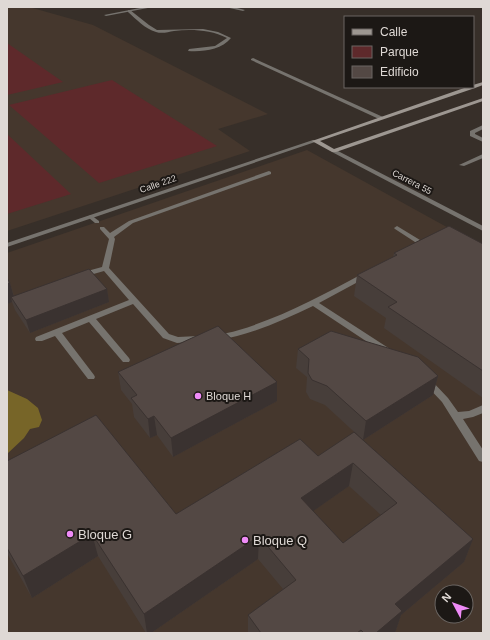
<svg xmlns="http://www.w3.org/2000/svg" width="490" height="640" font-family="Arial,sans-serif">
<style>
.built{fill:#45372d;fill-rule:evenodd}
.green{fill:#5e292b}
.water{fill:#776528}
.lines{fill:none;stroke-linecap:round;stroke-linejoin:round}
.lane{fill:#76736e;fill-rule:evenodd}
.street{fill:#76736e;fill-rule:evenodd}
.secondary{fill:#9d9791;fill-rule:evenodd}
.wall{fill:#473e3a;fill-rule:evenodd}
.shaded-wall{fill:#3a3230}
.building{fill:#534844;stroke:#3a3230;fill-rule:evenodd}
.poi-dot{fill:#ef8bf7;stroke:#1c1815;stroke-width:1.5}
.labels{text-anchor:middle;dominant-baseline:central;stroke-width:4;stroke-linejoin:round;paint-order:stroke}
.far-street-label{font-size:9px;fill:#dfd9d5;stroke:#1c1815}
.poi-label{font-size:11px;fill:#dfd9d5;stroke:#1c1815;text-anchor:start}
.near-poi-label{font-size:13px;fill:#dfd9d5;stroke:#1c1815;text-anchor:start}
</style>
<rect width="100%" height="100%" fill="#372f29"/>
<!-- built -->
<g class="built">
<path d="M7,7H29L93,25L268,114L218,129L250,151L7,231Z"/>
<path d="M307,150L483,247V633H7V253ZM442,592H466V616H442Z"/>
</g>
<!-- green -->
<g class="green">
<path d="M7,43L63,82L7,95Z"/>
<path d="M112,80L217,146L99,183L9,105Z"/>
<path d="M7,134L71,194L7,214Z"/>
</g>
<!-- water -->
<path class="water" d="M7,390L27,399L38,408L42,420L39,427L30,429L24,438L7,454Z"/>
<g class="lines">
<!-- lane -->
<g class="lane">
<path d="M225,7H233L245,10L243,11Z"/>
<path d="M128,10H130L149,25L157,30L203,29L218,32L231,38C221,50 203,52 188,51L189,49L215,46L227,38C211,30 192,29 174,31C168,32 162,34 156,32C145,29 136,19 128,12Z"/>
<path d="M253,58L383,117L384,118L379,119L251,60V59Z"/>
<path d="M483,125V129L475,133V134L483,138V142L470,136V131Z"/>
<path d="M332,150H336L483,226V231L332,152Z"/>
<path d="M483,154V158L464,166L459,165Z"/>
<path d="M269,171L271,172V174L133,223L114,237L115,239L109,268L169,334L178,337L198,336L201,337L202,339L201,341L177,343L163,338L133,304L96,319L129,358L130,360L129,362H123L89,322L62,333L94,375L95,377L94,379H88L55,336L42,341H36L35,339L36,337L129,300L104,271L83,277L79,275L80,273L102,267L109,239L100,229V227H104L110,233L129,221Z"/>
<path d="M91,215L99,221V223H95L89,218V216Z"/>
<path d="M397,226L420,240L421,246L416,251H412L411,250L415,246V242L395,229L394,228Z"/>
<path d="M362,274H368L369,276L319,303L390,349L391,351L390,353H384L313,306C283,320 251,335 218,340L214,337L215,335C223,333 231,333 239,330C282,317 323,295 362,274Z"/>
<path d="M428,379L431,380L448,398L458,412L469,411L483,405V413L473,417L463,419L483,450V462L479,461L442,402L425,384L424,382L425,380Z"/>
</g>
<!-- street -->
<g class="street">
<path d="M145,7H153L106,16L104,15Z"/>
<path d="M313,140L318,141L7,247V243Z"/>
</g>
<!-- secondary -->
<path class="secondary" d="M483,82V85L475,88L320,141L334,149L483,98V101L336,152H332L312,141L467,87H473V85Z"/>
</g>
<!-- wall -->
<g class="wall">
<path d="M483,244V398L384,328L386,318L354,296L357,275L393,257L394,253Z"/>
<path d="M10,283L14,296L107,289L109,302L30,333L15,310L12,302L7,304Z"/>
<path d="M298,349L438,376L433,395L363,440L325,405L310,399L306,392L307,377L296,368Z"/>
<path d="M118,372L277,401L173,457L157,435L150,438L134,417L132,404L121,390Z"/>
<path d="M354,432L473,539L464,562L401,615L395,633H248V615L283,589L258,559L151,633H146L98,556L32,598L7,553V461L176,514L318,456ZM349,486L381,515L343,543L313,511Z"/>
</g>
<!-- shaded-wall -->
<g class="shaded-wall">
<path d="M10,283L15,301L11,297L12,302L7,304V284Z"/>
<path d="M107,289L109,302L30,333L26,320Z"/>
<path d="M438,376L433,395L363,440L366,421Z"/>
<path d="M277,382V401L173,457L171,438Z"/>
<path d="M154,416L157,435L150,438L148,419Z"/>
<path d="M353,463L349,486L299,521L301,498Z"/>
<path d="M92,534L98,556L32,598L23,576Z"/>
<path d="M259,536L258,559L151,633H147L144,614Z"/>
<path d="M473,539L464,562L401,615L395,633H376L395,604Z"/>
</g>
<!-- building -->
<g class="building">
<path d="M449,226L483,244V371L388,307L397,302L357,275L397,255L394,253Z"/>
<path d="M89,269L107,289L26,320L11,297Z"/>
<path d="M7,278L10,283L7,284Z"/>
<path d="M218,326L277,382L171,438L154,416L148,419L131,398L137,395L118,372Z"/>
<path d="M331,331L418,357L438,376L366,421L327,386L312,380L308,373L309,359L298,349Z"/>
<path d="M96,415L176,514L300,439L318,456L354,432L473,539L395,604L402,611L376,633H364L361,630L357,633H261L248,615L296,580L259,536L144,614L92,534L23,576L7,548V461ZM353,463L397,503L343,543L301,498Z"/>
</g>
<!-- markers -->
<g class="poi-dot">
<circle cx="198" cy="396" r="4"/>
<circle cx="70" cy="534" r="4"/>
<circle cx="245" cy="540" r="4"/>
</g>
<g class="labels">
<!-- far-street labels -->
<g class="far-street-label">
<text transform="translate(412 182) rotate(27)">Carrera 55</text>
<text transform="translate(158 184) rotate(-19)">Calle 222</text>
</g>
<!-- poi labels -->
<g class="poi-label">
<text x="206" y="396">Bloque H</text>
</g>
<!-- near-poi labels -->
<g class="near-poi-label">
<text x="78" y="534">Bloque G</text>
<text x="253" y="540">Bloque Q</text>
</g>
</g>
<!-- border -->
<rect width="490" height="640" fill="none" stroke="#dfd9d5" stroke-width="16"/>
<!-- legend -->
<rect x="344" y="16" width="130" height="72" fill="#1c1815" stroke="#6a6562"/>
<rect x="352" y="29" width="20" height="6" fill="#9d9791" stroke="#6a6562"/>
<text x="380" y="36" font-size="12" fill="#dfd9d5">Calle</text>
<rect x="352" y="46" width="20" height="12" fill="#5e292b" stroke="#6a6562"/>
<text x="380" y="56" font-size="12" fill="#dfd9d5">Parque</text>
<rect x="352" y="66" width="20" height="12" fill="#534844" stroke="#6a6562"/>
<text x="380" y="76" font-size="12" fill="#dfd9d5">Edificio</text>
<!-- north arrow -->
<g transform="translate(454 604) rotate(311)"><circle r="19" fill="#1c1815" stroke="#6a6562"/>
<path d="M0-3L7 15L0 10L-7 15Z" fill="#ef8bf7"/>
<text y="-6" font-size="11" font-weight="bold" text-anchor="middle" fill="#dfd9d5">N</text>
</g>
</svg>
